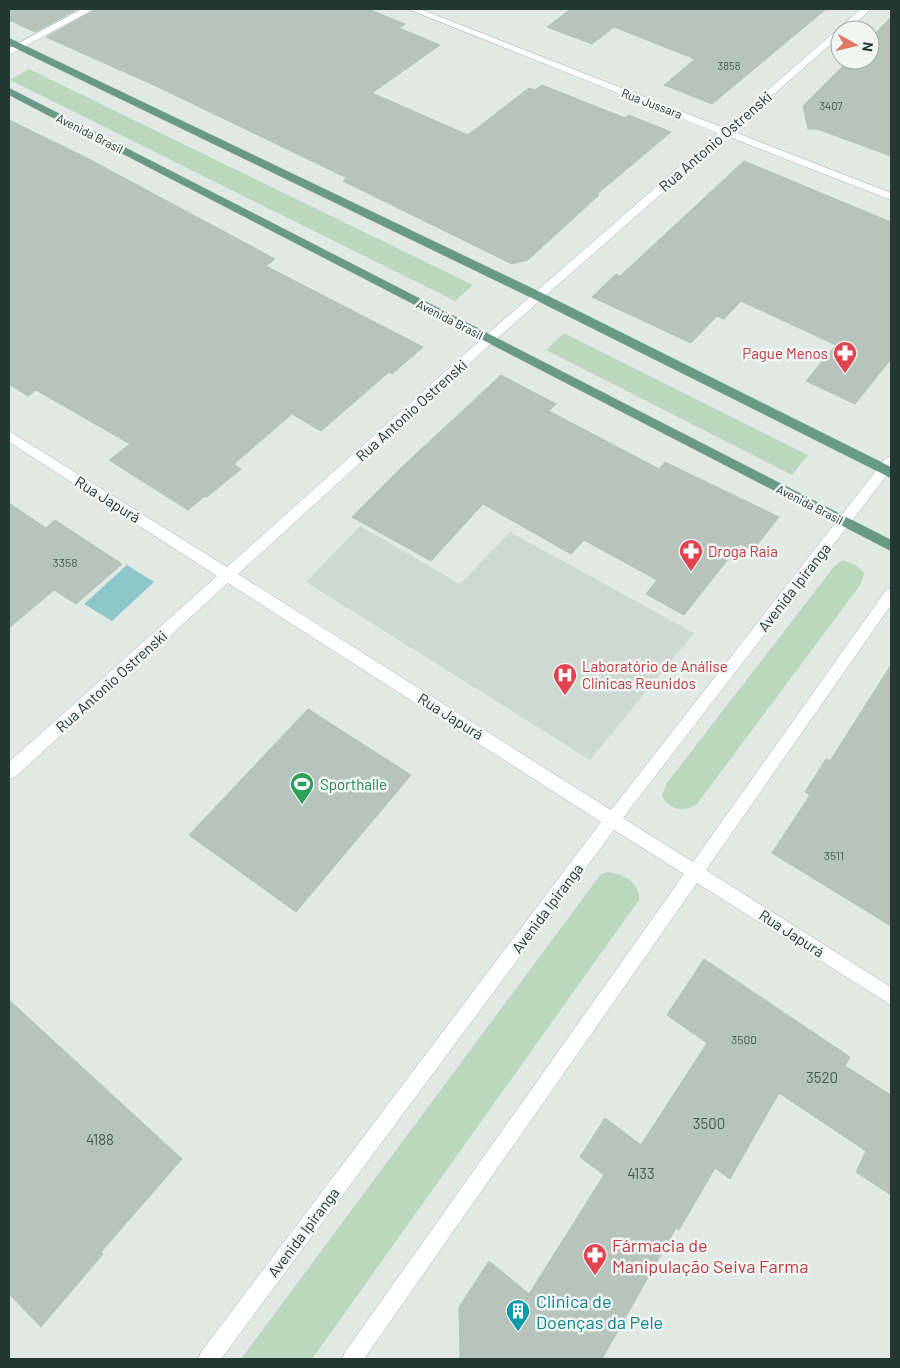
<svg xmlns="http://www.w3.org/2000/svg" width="900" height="1368" font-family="Barlow,sans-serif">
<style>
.built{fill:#ced9d3}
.green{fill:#bbd8bf}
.water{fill:#8dc7c9}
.building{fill:#b6c4bd;stroke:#b3c2ba}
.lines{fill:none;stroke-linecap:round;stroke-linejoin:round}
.minor-casing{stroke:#a3b0aa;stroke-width:1}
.major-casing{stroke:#bdc3c1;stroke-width:1}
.minor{fill:#fff;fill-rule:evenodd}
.major{fill:#699a88;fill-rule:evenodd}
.labels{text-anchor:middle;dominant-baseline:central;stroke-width:5;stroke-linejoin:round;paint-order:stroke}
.far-number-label{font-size:11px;fill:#475b53}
.far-street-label{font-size:12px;fill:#223830;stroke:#f0f6f2}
.number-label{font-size:12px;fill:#475b53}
.street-label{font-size:15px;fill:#223830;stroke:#f0f6f2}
.health-label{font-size:15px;fill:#be3a42;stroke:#f0f6f2;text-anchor:start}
.leisure-label{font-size:15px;fill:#27864d;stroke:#f0f6f2;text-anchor:start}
.near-number-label{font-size:15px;fill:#475b53}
.near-health-label{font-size:18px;fill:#be3a42;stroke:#f0f6f2;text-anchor:start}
.near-culture-label{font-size:18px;fill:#0d838f;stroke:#f0f6f2;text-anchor:start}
</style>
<rect width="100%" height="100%" fill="#e0e9e4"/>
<!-- built -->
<path class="built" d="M360,526L460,584L510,532L694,633L590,760L306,582Z"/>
<!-- green -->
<g class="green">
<path d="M29,69L473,285L455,301L10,80Z"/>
<path d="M564,333L808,455L792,475L546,350Z"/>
<path d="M842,560L856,565L864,573L861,584L697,804C684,813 668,810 662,795L667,783L833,568Z"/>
<path d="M608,872C623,874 640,882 639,900L312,1359H241L601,874Z"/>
</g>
<!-- water -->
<path class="water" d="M127,565L154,582L112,621L84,604Z"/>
<!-- building -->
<g class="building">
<path d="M9,9H78L35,32L9,20Z"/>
<path d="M96,9H368L405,24L399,28L440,45L372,93L468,135L529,88L535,90L542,85L625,118L629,115L671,132L597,194L599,195L528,260L512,264L343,181L347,178L156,86L46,37Z"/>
<path d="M571,9H826L712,104L664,85L695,59L614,27L592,44L547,27Z"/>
<path d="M891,17V156L817,129H808L803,106L849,60H870V39Z"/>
<path d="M9,120L87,158L275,259L266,266L423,347L392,374L389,372L321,431L292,414L234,464L241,469L207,497L205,496L188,510L109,460L130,444L36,390L28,396L9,384Z"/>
<path d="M744,161L891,222V359L855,404L806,381L836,345L741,301L724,319L717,316L691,343L592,297L616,274L620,276Z"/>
<path d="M501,375L556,404L549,411L659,469L665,462L779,517L753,550L740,544L684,615L646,594L657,580L584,540L571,554L483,504L431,561L352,517L403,466Z"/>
<path d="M9,503L46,528L55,520L122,564L76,604L54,590L9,628Z"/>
<path d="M891,665V926L772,853L810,795L805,792L826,759L830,761Z"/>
<path d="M308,709L411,775L296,912L189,835Z"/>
<path d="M704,959L850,1057L845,1066L891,1095V1195L856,1172L866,1151L779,1093L730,1179L715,1168L679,1230L676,1228L602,1359H460L459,1307L489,1261L529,1294L604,1175L580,1157L605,1118L641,1145L707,1043L667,1015Z"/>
<path d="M9,1000L182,1159L101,1252L103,1254L41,1327L9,1294Z"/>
</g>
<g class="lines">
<!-- minor casing -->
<g class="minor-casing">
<g id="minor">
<path d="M82,9H94L9,55V48Z"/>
<path d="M408,9H420L724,128L861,9H871L848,30H840V36L732,131L891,193V200L727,136L493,342L238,574L611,810L886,458L891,456V470L623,818L693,862L886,590L891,588V605L706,870L891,987V1005L697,883L364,1359H342L345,1352L684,874L614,830L221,1359H198L201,1352L601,822L228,583L15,777L9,779V762L217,576L9,442V431L227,567L485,336L718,133Z"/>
</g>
</g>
<!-- major casing -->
<g class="major-casing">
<g id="major">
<path d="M9,38L542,293L891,467V478L534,299L9,45Z"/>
<path d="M9,88L891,540V551L9,95Z"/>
</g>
</g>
<!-- minor -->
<use href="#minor" class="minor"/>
<!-- major -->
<use href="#major" class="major"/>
</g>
<!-- icons -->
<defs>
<g id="pharmacy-pin" transform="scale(1.25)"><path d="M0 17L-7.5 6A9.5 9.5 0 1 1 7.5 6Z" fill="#e0444e" stroke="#f0f6f2"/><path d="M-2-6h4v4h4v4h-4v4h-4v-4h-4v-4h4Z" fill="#fff"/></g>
<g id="hospital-pin" transform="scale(1.25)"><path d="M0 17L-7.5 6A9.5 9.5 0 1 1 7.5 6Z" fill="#e0444e" stroke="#f0f6f2"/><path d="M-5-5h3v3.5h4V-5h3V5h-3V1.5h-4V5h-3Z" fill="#fff"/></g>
<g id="stadium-pin" transform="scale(1.25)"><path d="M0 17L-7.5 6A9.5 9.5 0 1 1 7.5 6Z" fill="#2e9e5b" stroke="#f0f6f2"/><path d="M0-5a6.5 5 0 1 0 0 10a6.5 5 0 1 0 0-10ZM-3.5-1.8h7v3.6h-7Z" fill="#fff"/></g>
<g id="building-pin" transform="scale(1.25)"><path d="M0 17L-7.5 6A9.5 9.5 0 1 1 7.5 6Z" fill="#0f9aa8" stroke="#f0f6f2"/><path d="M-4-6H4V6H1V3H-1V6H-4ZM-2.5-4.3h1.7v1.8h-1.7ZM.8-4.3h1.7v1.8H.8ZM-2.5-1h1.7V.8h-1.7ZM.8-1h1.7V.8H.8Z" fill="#fff"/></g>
</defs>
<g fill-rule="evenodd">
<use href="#pharmacy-pin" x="845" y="353"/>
<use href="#pharmacy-pin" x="691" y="551"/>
<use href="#hospital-pin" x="565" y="675"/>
<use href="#stadium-pin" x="302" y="784"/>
<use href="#pharmacy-pin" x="595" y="1255"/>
<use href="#building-pin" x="518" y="1311"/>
</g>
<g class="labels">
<!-- far-number labels -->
<g class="far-number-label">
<text x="729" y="65">3858</text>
<text x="831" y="105">3407</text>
</g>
<!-- far-street labels -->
<g class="far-street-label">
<text transform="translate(652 103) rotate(21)">Rua Jussara</text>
<text transform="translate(90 133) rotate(27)">Avenida Brasil</text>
<text transform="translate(450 319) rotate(27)">Avenida Brasil</text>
<text transform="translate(810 504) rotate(27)">Avenida Brasil</text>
</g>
<!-- number labels -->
<g class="number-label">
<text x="65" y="562">3358</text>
<text x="834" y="855">3511</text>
<text x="744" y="1039">3500</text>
</g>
<!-- street labels -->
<g class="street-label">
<text transform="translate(715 141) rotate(-41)">Rua Antonio Ostrenski</text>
<text transform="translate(411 410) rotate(-42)">Rua Antonio Ostrenski</text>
<text transform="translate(108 499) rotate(32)">Rua Japurá</text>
<text transform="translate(794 587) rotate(-52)">Avenida Ipiranga</text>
<text transform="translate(111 681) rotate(-42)">Rua Antonio Ostrenski</text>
<text transform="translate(451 716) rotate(32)">Rua Japurá</text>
<text transform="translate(547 908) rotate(-53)">Avenida Ipiranga</text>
<text transform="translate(792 933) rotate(33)">Rua Japurá</text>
<text transform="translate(303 1232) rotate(-53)">Avenida Ipiranga</text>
</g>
<!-- health labels -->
<g class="health-label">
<text x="828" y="353" text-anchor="end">Pague Menos</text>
<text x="708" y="551">Droga Raia</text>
<text x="582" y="666">Laboratório de Análise<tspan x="582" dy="17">Clínicas Reunidos</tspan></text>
</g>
<!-- leisure labels -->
<g class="leisure-label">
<text x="320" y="784">Sporthalle</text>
</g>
<!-- near-number labels -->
<g class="near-number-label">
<text x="822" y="1077">3520</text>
<text x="709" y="1123">3500</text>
<text x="100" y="1139">4188</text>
<text x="641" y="1173">4133</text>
</g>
<!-- near-health labels -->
<g class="near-health-label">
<text x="612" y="1245">Fármacia de<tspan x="612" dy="21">Manipulação Seiva Farma</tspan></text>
</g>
<!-- near-culture labels -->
<g class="near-culture-label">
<text x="536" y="1301">Clinica de<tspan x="536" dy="21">Doenças da Pele</tspan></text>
</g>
</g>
<!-- border -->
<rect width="900" height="1368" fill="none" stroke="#223830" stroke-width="20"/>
<!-- north arrow -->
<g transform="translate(855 45) rotate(98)"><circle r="24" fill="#f0f6f2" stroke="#9eaaa4"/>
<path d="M0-4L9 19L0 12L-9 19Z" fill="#e37464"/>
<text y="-8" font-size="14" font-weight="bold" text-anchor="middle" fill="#223830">N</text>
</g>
</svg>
